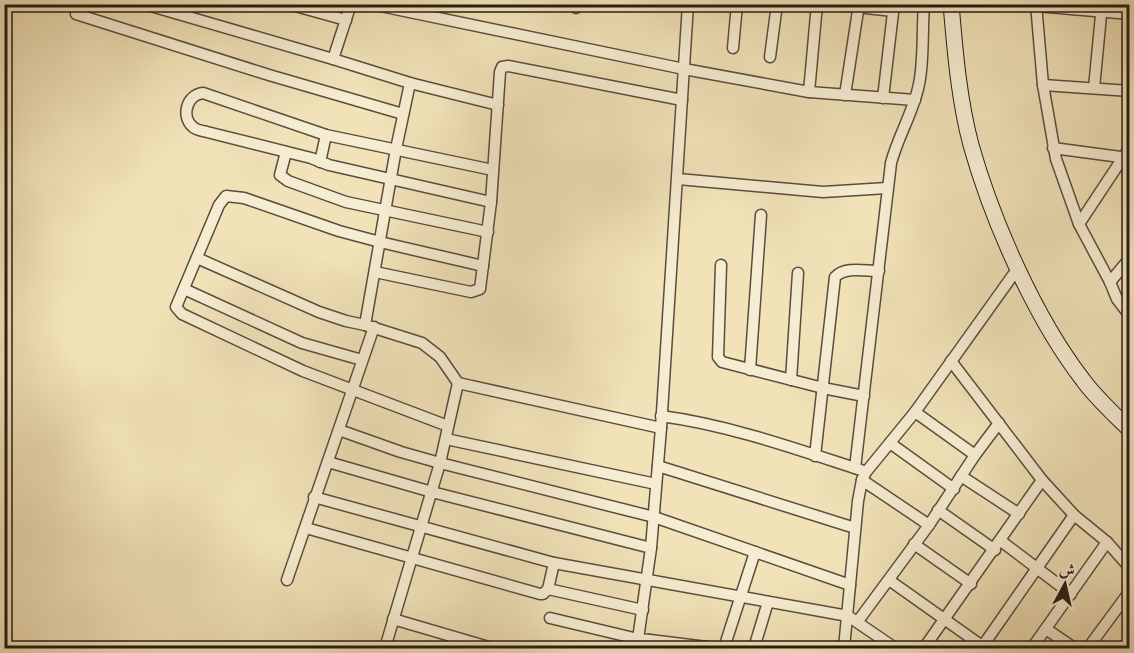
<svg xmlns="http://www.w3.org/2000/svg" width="1134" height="653" font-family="'IM FELL Great Primer',Amiri,serif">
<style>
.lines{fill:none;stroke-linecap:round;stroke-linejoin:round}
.street-casing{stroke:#594e3e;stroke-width:13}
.secondary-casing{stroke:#261c16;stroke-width:17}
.street{stroke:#f6ecd1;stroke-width:10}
.secondary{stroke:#f6ecd1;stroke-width:15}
</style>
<rect width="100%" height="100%" fill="#f1e2b8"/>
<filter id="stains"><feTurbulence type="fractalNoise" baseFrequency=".00333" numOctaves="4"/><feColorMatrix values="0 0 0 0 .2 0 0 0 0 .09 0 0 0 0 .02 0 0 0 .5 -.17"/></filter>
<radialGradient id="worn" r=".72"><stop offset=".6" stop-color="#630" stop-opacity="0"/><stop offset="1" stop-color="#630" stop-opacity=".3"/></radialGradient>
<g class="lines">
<!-- street casing -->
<g class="street-casing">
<g id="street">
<path d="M144,4L333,59L410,83L498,105"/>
<path d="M288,4L346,20"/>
<path d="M371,4L684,69L809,92L915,100"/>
<path d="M576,4V8"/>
<path d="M830,4L893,11"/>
<path d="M1036,4L1043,85L1056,159L1079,224L1110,282L1117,299L1130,316"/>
<path d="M1036,6L1130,14"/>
<path d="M76,14L269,75L403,114"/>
<path d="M733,48L737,4"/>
<path d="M770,57L777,4"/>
<path d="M333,59L351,4"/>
<path d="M410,83L396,149L365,325L422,343L440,357L458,383"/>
<path d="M1043,85L1130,91"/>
<path d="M1094,88L1102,5"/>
<path d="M809,92L817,4"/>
<path d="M845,95L859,4"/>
<path d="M883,98L894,4"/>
<path d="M1053,148L1128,158"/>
<path d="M286,152L280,175L288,181L346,202L488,232"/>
<path d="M320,162L326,135"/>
<path d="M678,179L823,192L887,188"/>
<path d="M491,202L329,165L311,158L207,132C203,131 196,130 193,127C181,117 186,95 203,93L326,135L493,170"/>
<path d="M1079,224L1130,147"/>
<path d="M197,258L319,312L346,321L365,325"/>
<path d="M721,265L718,357L722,362L823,388L864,396"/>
<path d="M375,272L471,292L480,289L491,202L500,72L502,67L508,66L682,100"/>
<path d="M1110,282L1130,258"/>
<path d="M184,289L302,343L362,360"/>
<path d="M951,361L1042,480L1074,515L1107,542L1130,568"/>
<path d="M750,370L761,215"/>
<path d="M791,380L798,273"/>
<path d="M915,412L975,455"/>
<path d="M661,416C729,425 796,449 861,470"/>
<path d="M448,426L303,371L182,314L176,307L219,205L226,196L244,198L339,231L380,242L483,266"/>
<path d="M339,430L401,452L440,463L654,517L850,585"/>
<path d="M446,439L656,484"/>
<path d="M890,443L954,489"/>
<path d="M815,456L835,277C845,266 865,271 879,271"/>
<path d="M328,462L432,492L651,548"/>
<path d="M658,466L855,528"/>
<path d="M855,468L891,163C898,136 914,111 919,84C924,62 922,28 924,4"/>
<path d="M961,476L1019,514"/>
<path d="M862,480L929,525"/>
<path d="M314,497L554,563L848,616L895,648"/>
<path d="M938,510L995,550"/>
<path d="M306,528L540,594H543L548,589L554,563"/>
<path d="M1001,541L1071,594"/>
<path d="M914,544L971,584"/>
<path d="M287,580L374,327"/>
<path d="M889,580L985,648"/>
<path d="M548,589L643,610"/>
<path d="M550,618L638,639"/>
<path d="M393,619L492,648"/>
<path d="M858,621L929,525L975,455L999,423"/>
<path d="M1046,629L1074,648"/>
<path d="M650,640L715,648"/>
<path d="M982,647L1074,515"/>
<path d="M385,648L440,463L458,383L661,428L688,4"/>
<path d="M648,648L650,640L638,639L651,548L661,428"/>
<path d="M724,648L755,552"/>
<path d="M754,648L768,602"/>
<path d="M844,648L858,501L862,480L866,472L915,412L1018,268"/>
<path d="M924,648L1042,480"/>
<path d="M1032,648L1107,542"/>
<path d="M1088,648L1130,591"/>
</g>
</g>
<!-- secondary casing -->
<g class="secondary-casing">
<path id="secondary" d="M951,4C955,51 959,100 971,145C992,220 1035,318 1083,380C1096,398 1114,414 1130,430"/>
</g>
<!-- street -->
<use href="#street" class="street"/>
<!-- secondary -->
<use href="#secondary" class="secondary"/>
</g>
<!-- margin -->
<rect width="1134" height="653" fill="none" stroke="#f1e2b8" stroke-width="24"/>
<rect x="6" y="6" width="1122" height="641" fill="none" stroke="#261c16" stroke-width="3"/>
<rect x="12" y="12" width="1110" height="629" fill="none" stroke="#261c16" stroke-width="1.5"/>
<!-- north arrow -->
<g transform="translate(1065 584) rotate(8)" stroke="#f6ecd1" stroke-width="4.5" paint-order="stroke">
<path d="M0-4.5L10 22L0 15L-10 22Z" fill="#261c16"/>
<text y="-9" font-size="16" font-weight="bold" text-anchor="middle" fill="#261c16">ش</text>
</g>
<rect width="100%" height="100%" filter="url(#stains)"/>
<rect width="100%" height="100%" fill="url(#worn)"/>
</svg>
